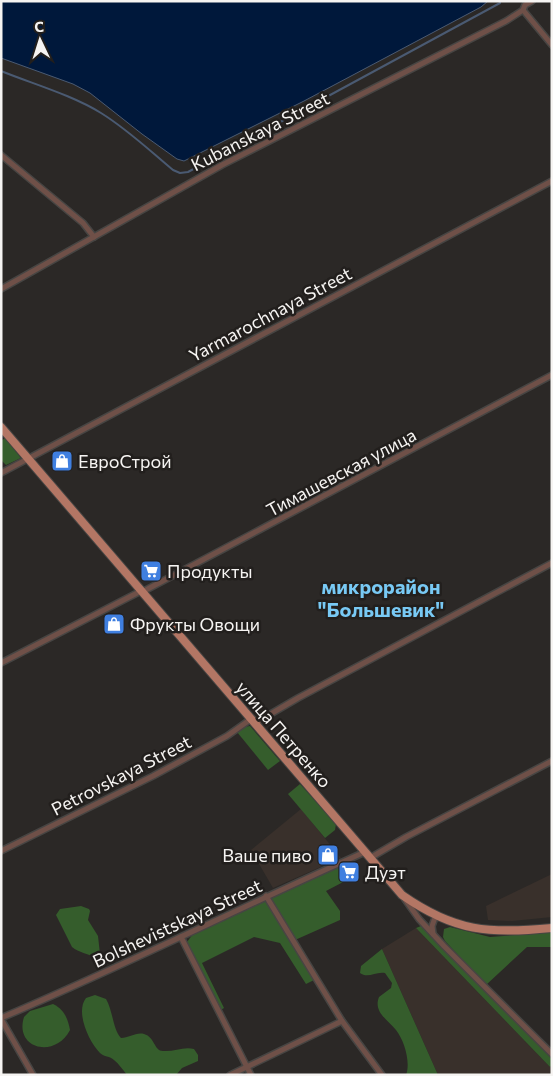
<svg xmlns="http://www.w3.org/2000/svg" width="553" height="1076" font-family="Commissioner,sans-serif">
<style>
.built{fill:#39302b}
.green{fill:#355d2c}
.water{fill:#00183b;stroke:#4a5a72}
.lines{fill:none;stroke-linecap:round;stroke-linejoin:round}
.stream{stroke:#4a5a72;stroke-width:2}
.minor-casing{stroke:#474543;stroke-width:8}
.primary-casing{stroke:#474543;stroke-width:10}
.minor{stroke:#6f5048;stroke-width:5}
.primary{stroke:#b37664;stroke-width:8}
.labels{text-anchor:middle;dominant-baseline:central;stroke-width:5;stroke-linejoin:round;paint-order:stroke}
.street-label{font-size:18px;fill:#f6f4f2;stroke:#221f1d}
.poi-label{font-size:18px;fill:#f6f4f2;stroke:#221f1d;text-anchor:start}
.quarter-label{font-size:20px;font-weight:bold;fill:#78c9f4;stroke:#221f1d}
</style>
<rect width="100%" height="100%" fill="#2b2826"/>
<!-- built -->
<g class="built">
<path d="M301,809L341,858L273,888L251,850Z"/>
<path d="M552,874V917L512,921L488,920L486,906Z"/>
<path d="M416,928L550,1067L552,1065V1075H438L382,949Z"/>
</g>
<!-- green -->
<g class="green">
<path d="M5,438L21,458L6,465L1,460V441Z"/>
<path d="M250,726L280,761L268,770L237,732L244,727Z"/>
<path d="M300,784L336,824L335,830L325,838L288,794Z"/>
<path d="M338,866L347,880L326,891L340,911V920L295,940L269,897Z"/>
<path d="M265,898L314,980L306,984L280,943L254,937L202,963L224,1008L219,1011L187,942L193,934Z"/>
<path d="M81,906L89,909L90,911L88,920L98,936L100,954L95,958C88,953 79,953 72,947L56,915L60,909Z"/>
<path d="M421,926L552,1059V1065L550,1067L416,928Z"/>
<path d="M450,927L490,937L552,932V947H527L486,985L445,941L443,937L444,929Z"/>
<path d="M382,949L438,1075H406C411,1062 404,1040 396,1030C388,1020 373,1012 379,997L391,988L392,983L385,973C376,971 368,979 360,973L361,966Z"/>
<path d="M95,995L106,999C113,1011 113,1030 121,1038C129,1038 136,1032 144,1034C155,1037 154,1051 163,1051C174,1052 184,1046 194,1049L198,1055V1061L182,1068L176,1075H127C123,1070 119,1064 114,1060C110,1056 104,1057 100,1053C89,1042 75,1012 86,998Z"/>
<path d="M53,1004C64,1009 68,1019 70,1030C55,1059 14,1049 24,1017L30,1011Z"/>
</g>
<!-- water -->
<path class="water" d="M1,1H488L481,7L304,101L184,161L177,159L142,134L90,93L73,84L1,58Z"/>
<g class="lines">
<!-- stream -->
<path class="stream" d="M1,71C33,84 72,95 101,113C127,129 149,150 173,170L180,173L188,172L500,3V1"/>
<!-- minor casing -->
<g class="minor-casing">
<g id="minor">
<path d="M523,10L552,45"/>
<path d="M1,155L83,223L94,237"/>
<path d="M1,289L222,165L506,21L523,10L525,5L532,1"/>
<path d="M1,473L552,181"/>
<path d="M142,592L552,375"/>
<path d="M1,663L141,591"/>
<path d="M255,723L298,698L552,563"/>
<path d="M1,851L153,776L227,736L251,719"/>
<path d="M370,858L406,837L552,761"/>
<path d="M266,896L342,1021L382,1075"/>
<path d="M404,898L419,919L444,946L552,1054"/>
<path d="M433,934L432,926L436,915"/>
<path d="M181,937L251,1075"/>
<path d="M1,1018C124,966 243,906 365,852"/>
<path d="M1,1019L33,1075"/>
<path d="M230,1075L342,1021"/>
</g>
</g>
<!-- primary casing -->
<g class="primary-casing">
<path id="primary" d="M1,427L402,895C455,932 489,934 552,928"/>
</g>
<!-- minor -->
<use href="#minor" class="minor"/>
<!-- primary -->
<use href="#primary" class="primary"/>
</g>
<!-- icons -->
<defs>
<g id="shop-square" transform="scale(1.125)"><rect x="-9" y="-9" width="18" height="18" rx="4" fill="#3f7fe0" stroke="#221f1d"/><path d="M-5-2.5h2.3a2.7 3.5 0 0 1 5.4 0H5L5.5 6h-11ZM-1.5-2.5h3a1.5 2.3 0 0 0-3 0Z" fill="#fff"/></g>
<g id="supermarket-square" transform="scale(1.125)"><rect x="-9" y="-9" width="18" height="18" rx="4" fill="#3f7fe0" stroke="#221f1d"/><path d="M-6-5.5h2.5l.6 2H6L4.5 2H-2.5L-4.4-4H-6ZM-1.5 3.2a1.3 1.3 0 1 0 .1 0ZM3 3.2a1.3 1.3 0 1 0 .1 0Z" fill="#fff"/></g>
</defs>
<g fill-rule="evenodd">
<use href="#shop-square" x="62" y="461"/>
<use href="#supermarket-square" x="151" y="571"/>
<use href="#shop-square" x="114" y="624"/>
<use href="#shop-square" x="328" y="855"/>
<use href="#supermarket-square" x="349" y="872"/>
</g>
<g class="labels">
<!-- street labels -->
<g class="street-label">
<text transform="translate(260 131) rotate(-27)">Kubanskaya Street</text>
<text transform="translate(270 314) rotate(-28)">Yarmarochnaya Street</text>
<text transform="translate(341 472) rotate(-28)">Тимашевская улица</text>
<text transform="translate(284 734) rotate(49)">улица Петренко</text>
<text transform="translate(121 775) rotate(-27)">Petrovskaya Street</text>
<text transform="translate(177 923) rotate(-25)">Bolshevistskaya Street</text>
</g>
<!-- poi labels -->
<g class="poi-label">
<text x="78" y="461">ЕвроСтрой</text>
<text x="167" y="571">Продукты</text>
<text x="130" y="624">Фрукты Овощи</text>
<text x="312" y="855" text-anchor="end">Ваше пиво</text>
<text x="365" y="872">Дуэт</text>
</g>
<!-- quarter labels -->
<g class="quarter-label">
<text x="381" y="586">микрорайон<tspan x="381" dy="23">"Большевик"</tspan></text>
</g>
</g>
<!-- border -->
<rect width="553" height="1076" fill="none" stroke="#f6f4f2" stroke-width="5"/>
<!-- north arrow -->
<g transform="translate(40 40) rotate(356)" stroke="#221f1d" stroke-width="4" paint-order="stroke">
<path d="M0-4L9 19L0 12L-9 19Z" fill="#f6f4f2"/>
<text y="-8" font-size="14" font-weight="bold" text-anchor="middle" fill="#f6f4f2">С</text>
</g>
</svg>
